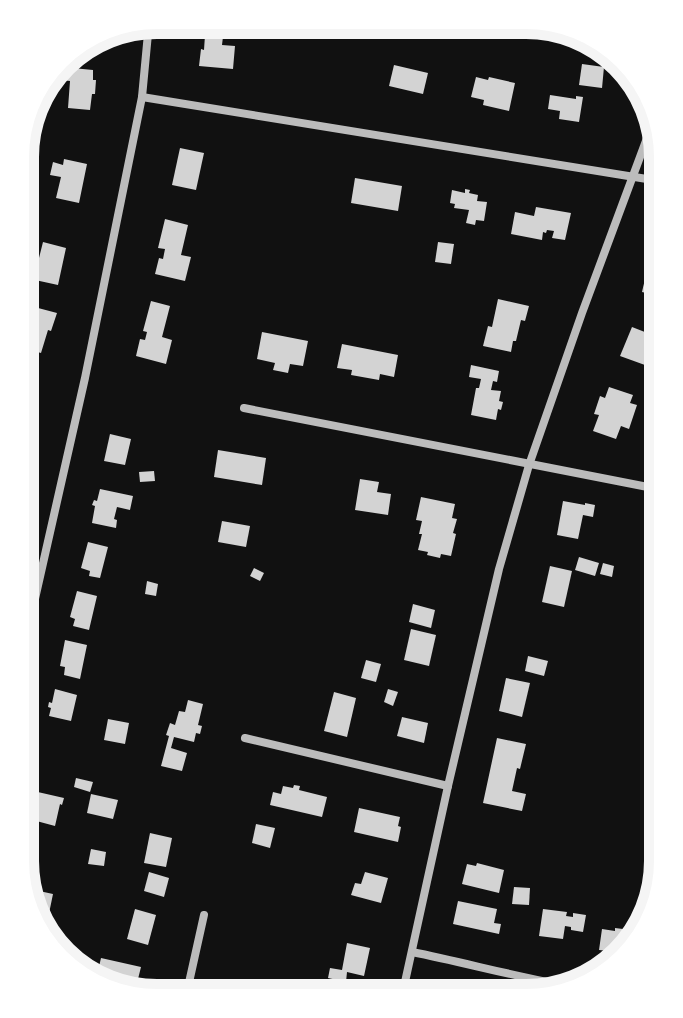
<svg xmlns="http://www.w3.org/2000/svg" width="683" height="1018" font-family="Poppins,sans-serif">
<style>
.building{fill:#d3d3d3}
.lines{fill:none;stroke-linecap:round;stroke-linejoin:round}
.minor{stroke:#bcbcbc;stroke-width:8}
.rim{fill:none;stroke:#f5f5f5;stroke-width:10}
</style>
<rect width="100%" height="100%" fill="#111"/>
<!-- building -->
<g class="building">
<path d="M206,20H225L222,45L235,46L233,69L199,66L201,49L204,50Z"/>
<path d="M582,64L604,67L602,88L579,85Z"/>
<path d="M394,65L428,73L423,94L389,86Z"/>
<path d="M62,67L93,70V80H96L95,94H92L90,110L68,108L70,81L61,80Z"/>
<path d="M476,77L488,80L489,77L515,83L509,111L483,105L484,100L471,97Z"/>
<path d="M550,95L576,99V96L583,97L579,122L559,119L560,111L548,109Z"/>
<path d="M180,148L204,153L196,190L172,185Z"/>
<path d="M64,159L87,164L79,203L56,198L61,177L50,175L53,162L63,165Z"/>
<path d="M355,178L402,186L398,211L351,203Z"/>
<path d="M465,189L470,190L469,193L478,195L477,201L487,202L484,221L476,220L475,225L466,223L469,210L454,208L455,204L450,203L452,190L465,193Z"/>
<path d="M536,207L571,213L565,240L552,238L554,231L547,230L546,233L543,232L542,240L511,234L515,212L534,216Z"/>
<path d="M165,219L188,225L181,255L191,257L185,281L155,274L159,258L163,259L165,249L158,248Z"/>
<path d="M43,242L66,248L58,285L35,280L37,273L28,271L30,260L38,262Z"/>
<path d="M438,242L454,244L451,264L435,262Z"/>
<path d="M648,266L655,267V295L642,292Z"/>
<path d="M498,299L529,306L525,321L521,320L516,341H513L511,352L483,346L488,326L492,327Z"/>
<path d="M151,301L170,306L162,337L172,340L166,364L136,356L140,339L145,340L147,332L143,331Z"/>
<path d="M23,304L57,313L51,331L48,330L41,353L34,351L31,361L24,359V337L28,327L24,326Z"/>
<path d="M632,327L655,336L656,369L620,356Z"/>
<path d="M262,332L308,341L303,366L290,364L288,373L273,370L275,363L257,359Z"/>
<path d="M342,344L398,355L394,377L380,374L379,380L351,375L352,370L337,368Z"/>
<path d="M471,365L499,371L497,382L493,381L491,390L501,391L499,401L503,402L501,410L498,409L496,420L471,415L476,388H479L481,379L469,377Z"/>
<path d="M609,387L633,395L630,403L637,405L629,429L621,426L616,439L593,431L599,415L594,414L600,396L605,398Z"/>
<path d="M24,396L33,398L30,411L34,412L32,419L28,418L26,427Z"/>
<path d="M110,434L131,439L125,465L104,461Z"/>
<path d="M218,450L266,458L262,485L214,477Z"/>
<path d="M154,471L155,481L140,482L139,472Z"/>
<path d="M360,479L379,482L377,492L391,494L388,515L355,510Z"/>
<path d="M100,489L133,496L130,510L117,507L114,519L117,520L116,528L92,523L95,506L92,505L94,500L97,501Z"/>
<path d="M421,497L455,504L452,518L457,519L453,533L456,534L451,556L441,554L440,558L427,555L428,552L418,550L422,534H419L422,521L416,520Z"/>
<path d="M563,501L585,505V503L595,505L593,517L583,515L578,539L557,535Z"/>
<path d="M222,521L250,526L246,547L218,542Z"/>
<path d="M649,525L658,527V551L644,549Z"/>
<path d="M88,542L108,547L100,578L89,576L90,571L81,568Z"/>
<path d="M579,557L599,563L595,576L575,570Z"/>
<path d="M603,563L614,566L612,577L600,574Z"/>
<path d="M550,566L572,571L564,607L542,602Z"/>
<path d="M254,568L264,573L260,581L250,576Z"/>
<path d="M147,581L158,584L156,596L145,594Z"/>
<path d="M77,591L97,596L89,630L73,626L75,619L70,617Z"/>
<path d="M413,604L435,610L431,628L409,622Z"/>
<path d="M411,629L436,635L429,666L404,660Z"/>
<path d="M65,640L87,645L80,679L64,675L65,667L60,666Z"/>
<path d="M528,656L548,661L544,676L525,671Z"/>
<path d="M366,660L381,664L376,682L361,678Z"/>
<path d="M506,678L530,683L522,717L499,711Z"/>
<path d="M55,689L77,695L71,721L49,716L51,708L48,707L49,702L52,703Z"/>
<path d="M388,689L398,692L393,706L384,702Z"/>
<path d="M334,692L356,698L347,737L324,731Z"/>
<path d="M188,700L203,704L198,725L202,726L200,734L196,733L194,742L174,737L171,748L187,753L182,771L161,766L169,736L166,735L170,723L175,725L179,711L185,712Z"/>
<path d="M402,717L428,723L424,743L397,736Z"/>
<path d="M108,719L129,723L125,744L104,740Z"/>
<path d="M497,738L526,744L520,769L517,768L512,791L526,794L522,811L483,803Z"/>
<path d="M76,778L93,782L90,792L74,787Z"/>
<path d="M294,785L300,786L299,790L327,797L322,817L270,805L273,792L281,794L283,786L293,788Z"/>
<path d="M29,790L64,798L62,805L60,804L55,826L29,819L31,798L29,797Z"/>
<path d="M91,794L118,800L113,819L87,813Z"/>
<path d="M359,808L400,817L398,826L401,827L398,842L354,832Z"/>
<path d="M256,824L275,828L270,848L252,843Z"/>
<path d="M150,833L172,838L166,867L144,863Z"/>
<path d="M91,849L106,852L104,866L88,864Z"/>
<path d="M477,863L504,870L499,893L462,884L467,864L476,866Z"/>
<path d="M149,872L169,878L164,897L144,891Z"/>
<path d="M365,872L388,878L381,903L351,895L355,883L361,884Z"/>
<path d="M514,887L530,888L529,905L512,904Z"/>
<path d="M30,889L53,894L46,928L53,929L51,940L35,919V916L31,914Z"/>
<path d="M458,901L497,909L494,923L501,924L499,934L453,924Z"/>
<path d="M636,907L650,909L644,926L634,925Z"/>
<path d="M135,909L156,915L148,945L127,939Z"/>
<path d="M543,909L567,912L566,916L573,917V913L586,915L583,932L571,930V927L565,926L563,939L539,936Z"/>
<path d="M615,928L639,931L638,938L622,952L599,950L602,929L615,931Z"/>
<path d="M347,943L370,948L364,976L347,972L346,982L328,978L330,968L342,970Z"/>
<path d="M101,958L141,967L134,995L108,984L110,973L98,971Z"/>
</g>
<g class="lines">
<!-- minor -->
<g class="minor">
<path d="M142,97L653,180"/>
<path d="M244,408L658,489"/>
<path d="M27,634L85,378L142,97L149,23"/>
<path d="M245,738L448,786"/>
<path d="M412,952C467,963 520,978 575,987"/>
<path d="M403,991L448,786L499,569L529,465L582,313L653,122"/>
<path d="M186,996L204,915"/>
</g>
</g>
<!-- crop -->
<path d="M0 0H683V1018H0ZM157 34H526A123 123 0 0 1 649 157V861A123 123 0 0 1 526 984H157A123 123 0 0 1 34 861V157A123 123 0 0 1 157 34Z" fill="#fff" fill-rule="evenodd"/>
<path class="rim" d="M157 34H526A123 123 0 0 1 649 157V861A123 123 0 0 1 526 984H157A123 123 0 0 1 34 861V157A123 123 0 0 1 157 34Z"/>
</svg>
